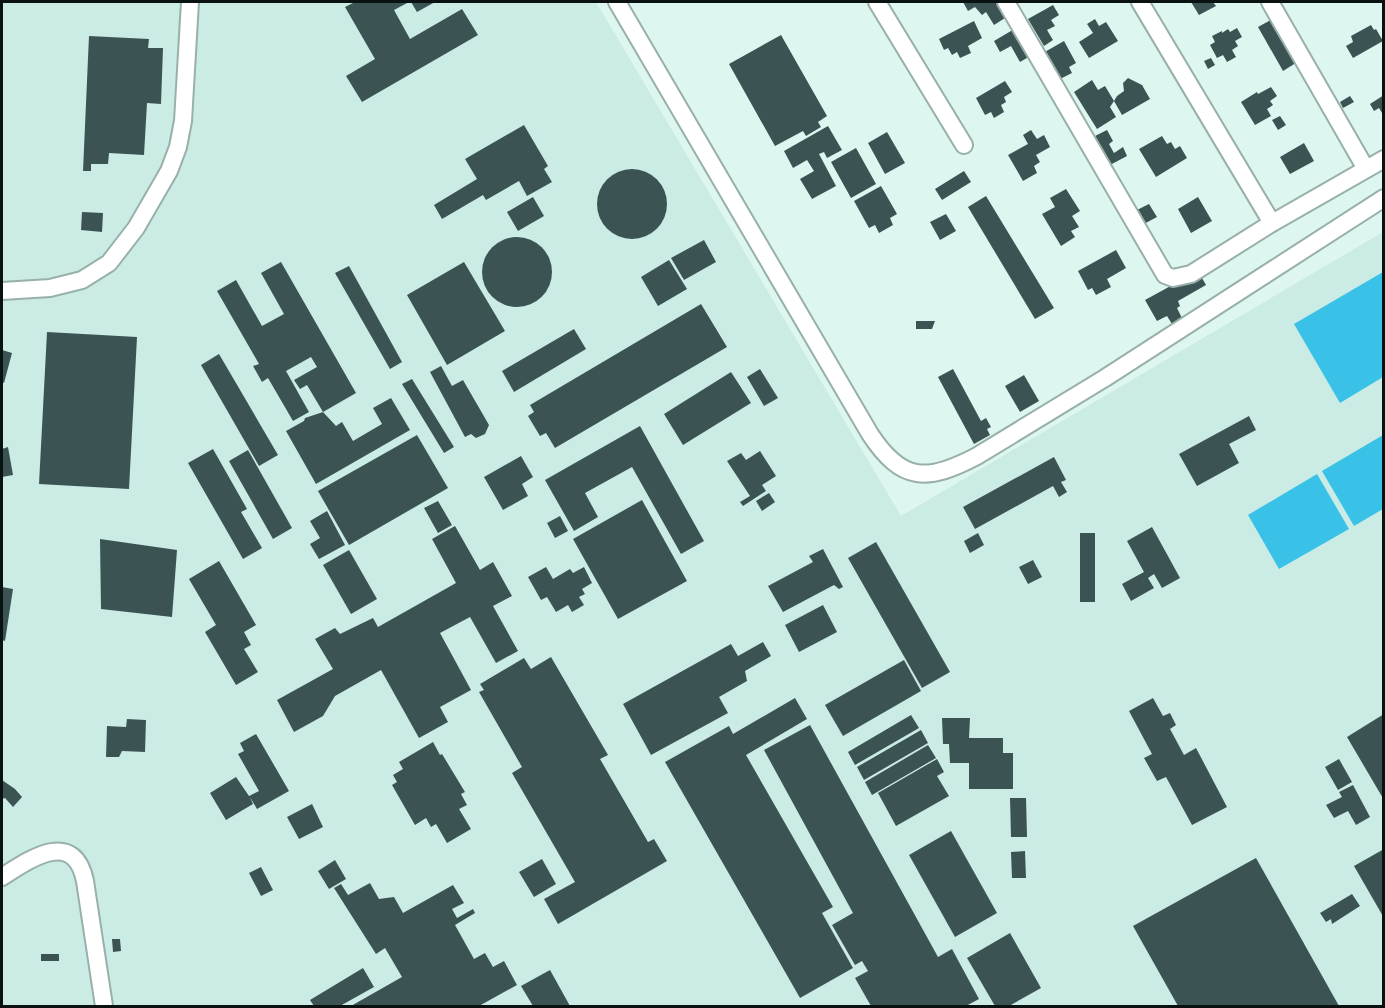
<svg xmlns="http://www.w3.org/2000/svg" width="1385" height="1008" font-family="Karla,sans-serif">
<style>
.built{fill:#caece4}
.water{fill:#3ac1e7}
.building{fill:#3c5354}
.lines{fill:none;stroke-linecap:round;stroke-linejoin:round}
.minor-casing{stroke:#98b0aa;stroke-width:20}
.minor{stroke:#fff;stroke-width:16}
</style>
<rect width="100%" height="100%" fill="#ddf6f0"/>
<!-- built -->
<path class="built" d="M2,2H596L901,516L1383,232V1006H2Z"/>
<!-- water -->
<g class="water">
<path d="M1383,272V377L1340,403L1294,324Z"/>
<path d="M1383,435V509L1354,526L1322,471Z"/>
<path d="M1317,474L1349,529L1279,569L1248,515Z"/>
</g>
<!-- building -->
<g class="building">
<path d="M355,2H409L394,10L410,39L462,9L478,35L362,102L346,76L375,59L345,7Z"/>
<path d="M411,2H435L417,12Z"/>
<path d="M963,2H1001L1005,9L1001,12L1005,18L994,25L986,12L982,15L975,7L968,11Z"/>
<path d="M1191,2H1213L1216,6L1199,15Z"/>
<path d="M1053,5L1059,15L1051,20L1055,26L1047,30L1053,40L1044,46L1028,19Z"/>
<path d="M1274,18L1299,61L1283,71L1258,27Z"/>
<path d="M1095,19L1099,26L1106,22L1118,41L1089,58L1079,42L1093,33L1087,24Z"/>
<path d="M974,21L982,38L968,46L971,53L960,58L957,52L952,55L948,48L944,50L939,39Z"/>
<path d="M1371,25L1374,30L1376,29L1383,41L1353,58L1346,46L1353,42L1351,36Z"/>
<path d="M1016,28L1032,55L1020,62L1011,46L1000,52L994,41Z"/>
<path d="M1237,28L1242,37L1235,41L1238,46L1232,50L1236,57L1227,62L1223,55L1217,58L1210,45L1215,42L1212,36L1222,31V33L1228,29L1230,32Z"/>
<path d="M781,35L827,116L818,122L821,127L806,136L803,131L775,146L729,64Z"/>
<path d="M89,36L149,39L148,48H163L161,104L147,103L144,155L109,153L108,164H91V171H83Z"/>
<path d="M1064,41L1076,63L1069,67L1072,73L1058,80L1043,53Z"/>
<path d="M1211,58L1215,65L1208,69L1204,61Z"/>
<path d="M1128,78L1142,85L1150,99L1122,115L1114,101L1117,96L1124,91L1123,83Z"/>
<path d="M1092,80L1098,90L1105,86L1114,101L1110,107L1116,117L1097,129L1074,92Z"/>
<path d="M1005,81L1012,92L1004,97L1006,102L1001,105L1004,112L994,118L991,112L985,115L976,98Z"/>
<path d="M1271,87L1277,96L1270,101L1273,105L1267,109L1271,116L1255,125L1241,102L1257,92L1258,94Z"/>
<path d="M1384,95V116L1379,108L1374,111L1370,104Z"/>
<path d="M1350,96L1354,102L1343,108L1340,102Z"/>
<path d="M1280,116L1286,125L1278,130L1272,120Z"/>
<path d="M524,125L548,166L544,169L552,182L527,196L519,181L486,200L483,195L442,219L434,205L477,179L465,159Z"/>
<path d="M828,126L842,150L827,158L824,152L819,154L836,186L812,199L800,179L814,171L807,160L793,168L784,151Z"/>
<path d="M1031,130L1037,139L1044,135L1050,147L1036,155L1040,162L1034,166L1037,173L1023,181L1008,155L1028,144L1023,135Z"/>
<path d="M1107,130L1113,141L1109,144L1114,153L1123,147L1127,156L1110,165L1095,148L1100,145L1095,136Z"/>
<path d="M887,132L905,163L885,174L868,143Z"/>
<path d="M1162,136L1167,144L1171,142L1175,149L1180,146L1187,158L1156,177L1139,149Z"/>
<path d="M1304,143L1314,161L1290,174L1280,157Z"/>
<path d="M856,148L876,184L851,198L831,162Z"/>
<circle cx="632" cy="204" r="35"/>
<path d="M964,171L971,182L942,200L935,189Z"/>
<path d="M881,186L897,214L890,218L893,225L879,233L875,225L869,228L854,201Z"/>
<path d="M1066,189L1080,211L1072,216L1079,227L1071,231L1075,237L1061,246L1042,214L1055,207L1050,198Z"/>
<path d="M986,196L1054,308L1035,319L968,207Z"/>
<path d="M533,197L544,216L518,231L507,212Z"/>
<path d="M1198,197L1212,221L1191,233L1178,209Z"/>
<path d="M1149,204L1157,217L1142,225L1135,211Z"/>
<path d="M82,212L103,213L102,232L81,230Z"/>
<path d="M946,214L956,231L940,240L930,222Z"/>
<circle cx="517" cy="272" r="35"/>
<path d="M704,240L716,262L684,280L671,258Z"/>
<path d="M1116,250L1126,268L1107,279L1111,287L1096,295L1092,288L1088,290L1078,271Z"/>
<path d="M669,260L687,289L658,306L641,277Z"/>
<path d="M281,262L356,393L323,412L307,385L300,389L294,380L317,367L311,357L286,371L309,412L293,421L268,378L262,382L253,366L259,364L217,291L236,280L262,326L284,314L261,273Z"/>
<path d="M464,262L505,331L447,365L407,295Z"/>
<path d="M349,266L402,362L390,369L335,273Z"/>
<path d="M1198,271L1206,285L1178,301L1180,306L1177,308L1182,318L1172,324L1167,316L1157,321L1145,300Z"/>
<path d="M701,304L727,347L555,448L546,433L540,436L528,416L534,412L530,405Z"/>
<path d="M916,321H935L932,329H916Z"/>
<path d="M574,329L586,349L514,392L502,371Z"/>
<path d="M47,332L137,337L129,489L39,484Z"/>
<path d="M2,350L12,353L4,383L2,382Z"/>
<path d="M219,354L278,455L259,466L201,365Z"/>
<path d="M441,366L452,386L463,380L489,425L485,434L476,438L471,434L465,437L430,372Z"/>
<path d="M760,369L778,398L764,406L747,377Z"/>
<path d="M953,369L981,421L986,418L991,427L987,429L990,435L974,444L938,377Z"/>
<path d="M731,372L751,403L683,445L664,414Z"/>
<path d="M1024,375L1039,401L1020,412L1005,386Z"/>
<path d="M412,379L454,447L444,453L402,384Z"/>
<path d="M391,398L410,430L316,484L286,431L304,421L305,418L323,412L336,426L342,422L353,441L382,424L373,408Z"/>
<path d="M1249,416L1256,430L1229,444L1239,463L1197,486L1179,454Z"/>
<path d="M640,426L704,541L681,554L632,467L585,493L598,517L574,531L545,480Z"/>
<path d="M417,435L448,488L349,545L318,491Z"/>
<path d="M8,447L13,475L2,477V449Z"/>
<path d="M213,449L247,509L241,512L262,548L243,559L188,463Z"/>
<path d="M248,450L292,528L273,539L229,461Z"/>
<path d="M760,451L776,476L762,485L766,491L743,506L740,502L750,496L727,461L741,453L746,460Z"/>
<path d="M521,456L533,477L522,484L528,496L503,510L484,477Z"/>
<path d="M1054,457L1066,480L1061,482L1067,492L1059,497L1053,486L975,529L963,507Z"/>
<path d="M769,493L775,502L762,511L756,501Z"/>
<path d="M642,500L687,581L618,619L573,539Z"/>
<path d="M438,501L452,525L438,533L424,508Z"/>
<path d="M327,511L345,545L319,559L310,544L320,538L310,521Z"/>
<path d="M560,516L568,531L555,538L547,523Z"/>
<path d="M455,526L480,570L493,562L512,596L493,606L518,651L496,663L470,617L440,633L471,690L440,707L448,722L419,738L381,670L335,696L323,716L294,732L277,700L333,669L315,639L335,628L340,634L373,618L378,627L456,583L432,539Z"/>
<path d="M1152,527L1180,578L1162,588L1154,574L1148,578L1154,588L1131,601L1122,584L1144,572L1127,541Z"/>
<path d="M978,533L984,545L970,553L964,541Z"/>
<rect x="1080" y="533" width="15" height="69"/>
<path d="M100,539L177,550L172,617L101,609Z"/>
<path d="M876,542L950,672L922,688L848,558Z"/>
<path d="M823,549L843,587L839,589L834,585L783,612L768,586L813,562L809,556Z"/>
<path d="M349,550L377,599L351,614L323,565Z"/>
<path d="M1033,560L1042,577L1028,584L1019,567Z"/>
<path d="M219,561L256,625L244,632L251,645L244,649L258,672L236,685L205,632L216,625L189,579Z"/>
<path d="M546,567L553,579L570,569L573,573L584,567L592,583L582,589L585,594L579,597L584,605L572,612L568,605L556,612L547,597L541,600L528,577Z"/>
<path d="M2,587L13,589L5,641L2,640Z"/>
<path d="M823,605L837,632L799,652L785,625Z"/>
<path d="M763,642L771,656L745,671L747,681L719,697L728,713L651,755L623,704L731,644L738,656Z"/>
<path d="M551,657L608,755L600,759L648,842L654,839L667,861L558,924L544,899L575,882L512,773L522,767L479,692L484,690L480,684L524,658L531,669Z"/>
<path d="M904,660L921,691L843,736L825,705Z"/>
<path d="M795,698L807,719L746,755L833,907L822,913L853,968L800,998L665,762L729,726L733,734Z"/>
<path d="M1153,698L1163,716L1170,713L1176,725L1170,729L1184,755L1196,748L1227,807L1192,825L1166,777L1157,781L1144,758L1152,754L1129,711Z"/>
<path d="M1384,714V800L1347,737Z"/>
<path d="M911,715L919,728L855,765L848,752Z"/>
<path d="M942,718H970L969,738H1003V753H1013V789H969V763H950L949,744H943Z"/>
<path d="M127,719L146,720L145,752L122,751L119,757H106L107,726L126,727Z"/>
<path d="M810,725L938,957L952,949L979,999L966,1006H871L855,978L868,971L862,961L855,965L832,925L853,913L764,750Z"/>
<path d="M921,730L928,743L864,780L857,767Z"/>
<path d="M256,734L289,791L257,809L250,797L253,804L226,820L210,793L236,777L249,796L259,791L238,754L244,751L240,743Z"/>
<path d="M433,742L440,755L442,754L465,792L461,794L467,805L459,809L471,829L447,843L436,824L431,827L426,818L415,825L392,785L397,782L393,775L403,769L399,762Z"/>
<path d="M928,745L936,758L872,795L865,782Z"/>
<path d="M937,759L944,772L937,776L949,796L896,826L878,793Z"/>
<path d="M1339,759L1352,782L1338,790L1325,767Z"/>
<path d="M2,780L15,789L22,797L13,807L5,798L2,799Z"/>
<path d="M1353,785L1370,817L1356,825L1348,811L1334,818L1326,805L1342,797L1339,792Z"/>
<path d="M1010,798H1026L1027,837H1011Z"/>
<path d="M312,804L323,827L299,839L287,817Z"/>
<path d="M951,831L997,913L955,937L909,855Z"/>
<path d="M1384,849V918L1354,866Z"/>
<path d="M1025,851L1026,878H1012L1011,852Z"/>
<path d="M1256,858L1339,1006H1178L1133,926Z"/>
<path d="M542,859L556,884L534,897L519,872Z"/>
<path d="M335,860L346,879L329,889L318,871Z"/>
<path d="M261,867L273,890L261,896L249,873Z"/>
<path d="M370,883L379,899L394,897L403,913L453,885L464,903L452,909L457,918L473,909L475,913L455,925L474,959L485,953L493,967L504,961L517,985L479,1006H351L402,977L385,948L376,954L334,888L341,884L348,895Z"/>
<path d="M1352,894L1360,906L1332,924L1331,919L1326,922L1320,913Z"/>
<path d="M1010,933L1041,988L1009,1006H995L967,958Z"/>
<path d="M112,939H120L121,951L113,952Z"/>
<rect x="41" y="954" width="18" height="7"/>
<path d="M363,968L374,987L340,1006H314L310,1000Z"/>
<path d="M550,970L570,1006H533L521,986Z"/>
</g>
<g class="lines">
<!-- minor casing -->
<g class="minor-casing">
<g id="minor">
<path d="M617,2L870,434C902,483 928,482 977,456L1105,378L1384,198"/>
<path d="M877,2L964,145"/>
<path d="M1006,2L1165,275L1173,278L1191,274L1272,223L1384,159"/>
<path d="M1140,2L1272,223"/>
<path d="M1270,2L1366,169"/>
<path d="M2,291L50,288L82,280L109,263L136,228L169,171L178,147L183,121L190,2"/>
<path d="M2,877C30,859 74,828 85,881L104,1006"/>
</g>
</g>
<!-- minor -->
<use href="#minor" class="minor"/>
</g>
<!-- border -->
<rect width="1385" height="1008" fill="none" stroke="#091210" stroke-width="6"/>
</svg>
